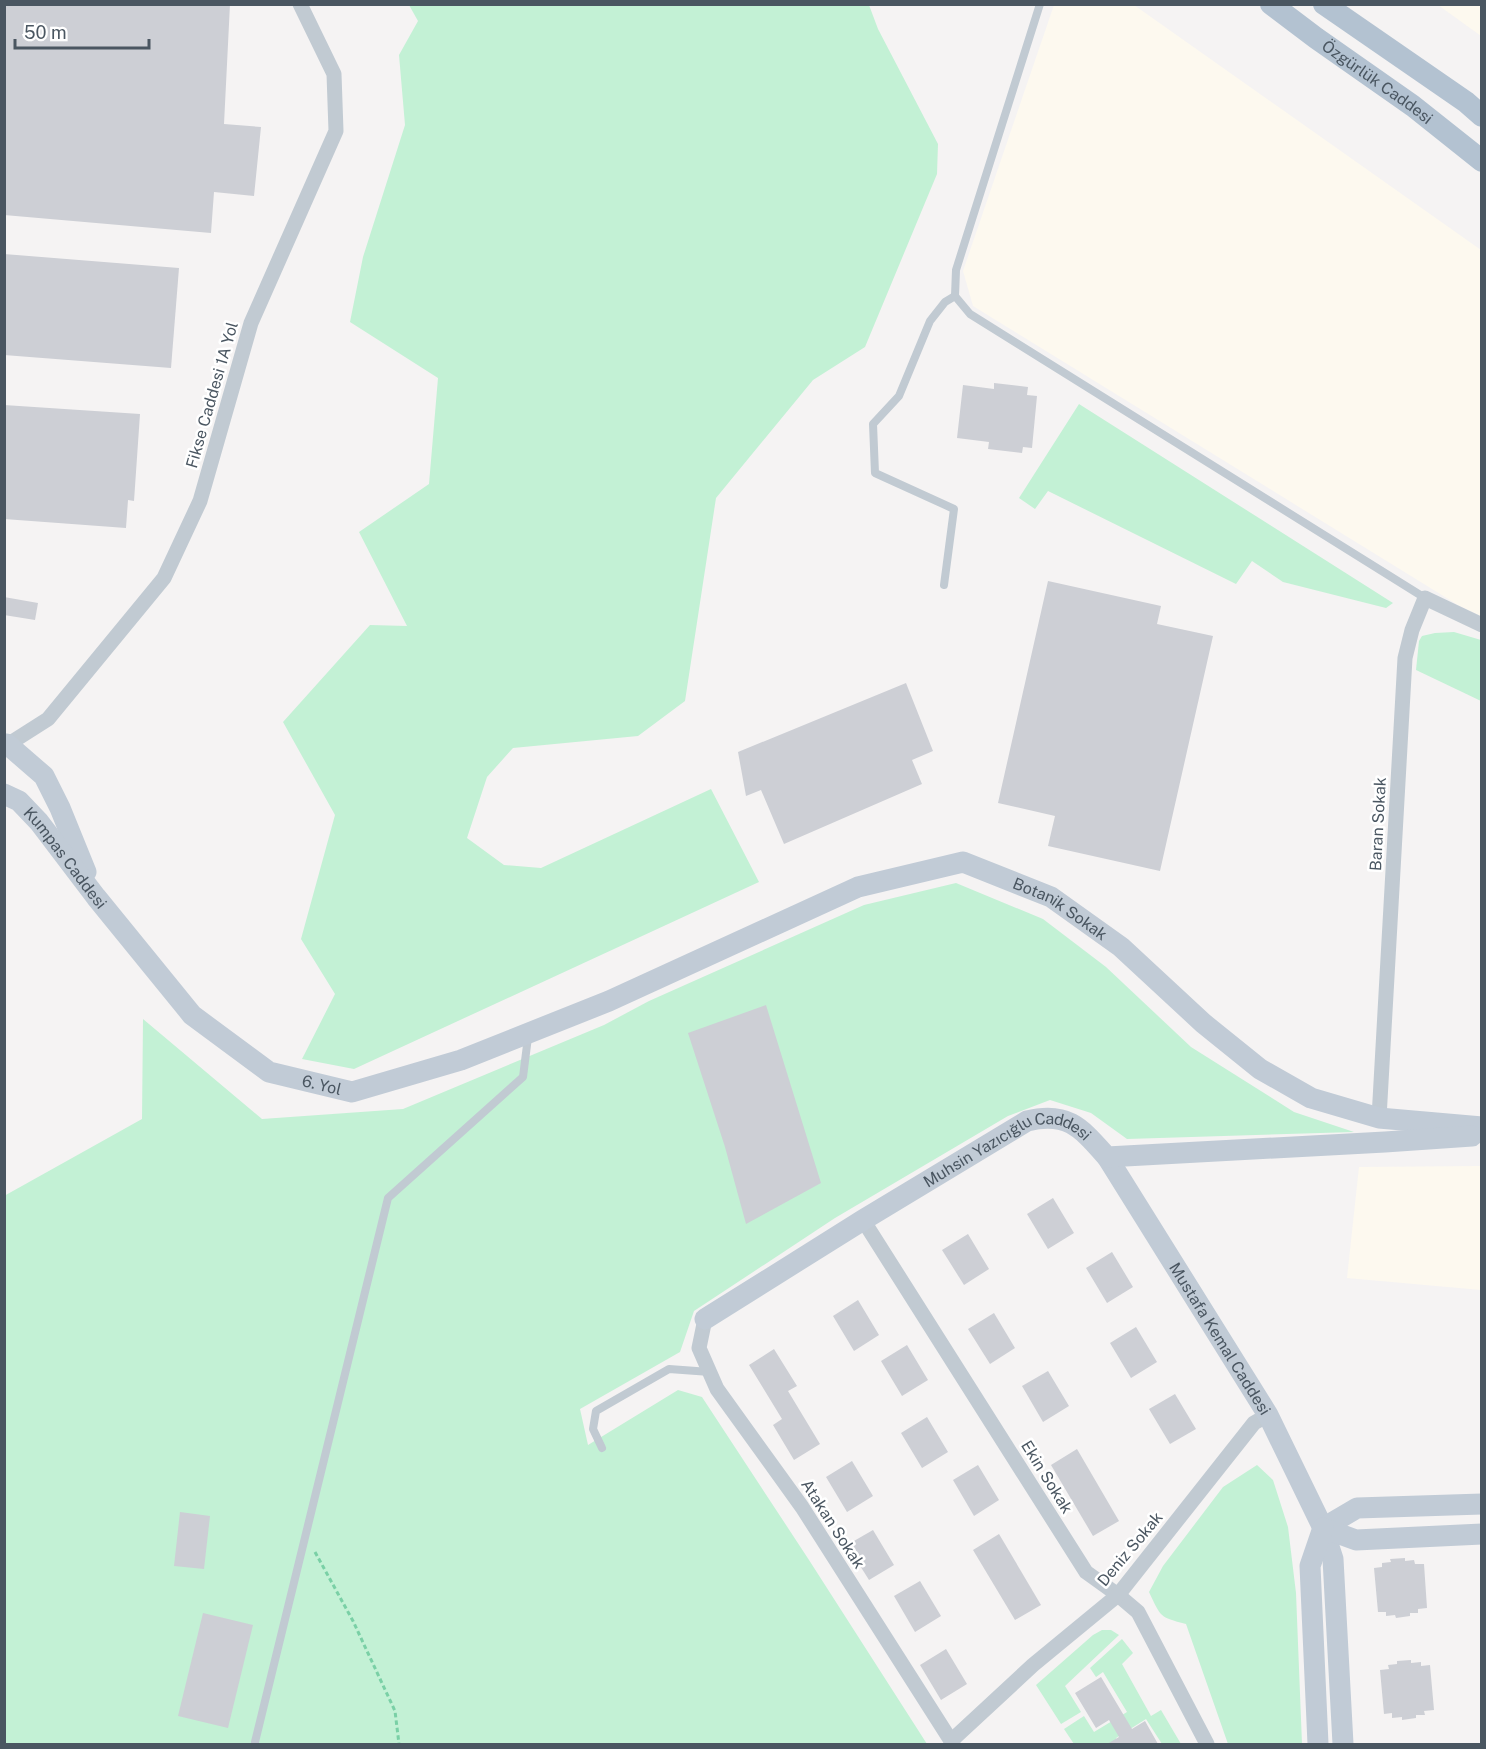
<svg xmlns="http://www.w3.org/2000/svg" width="1486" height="1749" font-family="'Public Sans',sans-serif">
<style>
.commercial{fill:#fdf9ef}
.green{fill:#c3f1d5}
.building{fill:#cdcfd5}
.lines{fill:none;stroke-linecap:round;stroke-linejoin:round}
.path{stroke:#7ad0a6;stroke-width:3;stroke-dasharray:4.5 3;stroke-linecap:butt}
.lane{stroke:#c1cad2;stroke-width:8}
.street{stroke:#c1cad2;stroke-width:15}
.secondary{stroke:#c1cbd6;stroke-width:21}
.primary{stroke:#b3c2d1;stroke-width:22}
.labels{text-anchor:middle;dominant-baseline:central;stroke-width:5;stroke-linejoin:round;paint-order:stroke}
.street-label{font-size:16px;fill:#4a5661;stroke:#fff}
</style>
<rect width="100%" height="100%" fill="#f5f3f3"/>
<!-- commercial -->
<g class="commercial">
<path d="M1054,5H1134L1481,250V616L1458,605L973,306L963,271Z"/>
<path d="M1438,5H1481V36Z"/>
<path d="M1481,1166V1290L1347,1278L1359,1167Z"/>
</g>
<!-- green -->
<g class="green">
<path d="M409,5H869L878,29L938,144L937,174L865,347L813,380L716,498L685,701L638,736L513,748L487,777L467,838L504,865L541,868L711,789L759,882L354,1069L302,1059L335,994L301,939L335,815L283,722L370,625L407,626L359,532L429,484L438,378L350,322L363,257L405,125L399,55L418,21Z"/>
<path d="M1079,404L1393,603L1386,608L1283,582L1252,561L1236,584L1048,491L1035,509L1019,498Z"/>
<path d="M1454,632L1481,640V701L1416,670L1419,641L1422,636L1435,633Z"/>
<path d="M956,883L1043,919L1106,967L1191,1047L1294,1112L1354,1132L1127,1139L1091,1113L1050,1100L1008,1116L835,1218L694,1311L680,1352L580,1409L588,1445L678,1390L702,1397L809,1560L927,1744H5L4,1196L142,1119L143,1019L262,1119L403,1109L604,1025L649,1001L864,905Z"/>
<path d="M1257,1465L1273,1480L1288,1527L1296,1593L1302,1744H1228L1186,1624C1159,1617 1161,1617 1149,1592L1163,1566L1223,1487Z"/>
<path d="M1102,1630H1111L1119,1635L1065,1686L1081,1712L1061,1724L1036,1685L1093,1635Z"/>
<path d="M1122,1639L1133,1653L1122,1664L1151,1716L1161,1710L1181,1744H1162L1146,1719L1116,1738L1119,1744H1074L1064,1729L1084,1716L1094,1732L1127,1712L1103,1672L1096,1677L1090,1668Z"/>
</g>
<!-- building -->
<g class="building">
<path d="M4,4H230L224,124L261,127L254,196L214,192L211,233L4,215Z"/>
<path d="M4,254L179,268L171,368L4,355Z"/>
<path d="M994,383L1028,387L1027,395L1037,396L1032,448L1023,447L1022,453L988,449L989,442L957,438L963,385L994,389Z"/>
<path d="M4,405L140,414L134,501L128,500L126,528L4,519Z"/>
<path d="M1048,581L1161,606L1157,624L1213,636L1160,871L1048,846L1055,816L998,803Z"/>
<path d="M4,597L38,603L35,620L4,615Z"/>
<path d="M906,683L933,751L912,760L922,784L784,844L761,790L746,796L738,752Z"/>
<path d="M766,1005L821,1183L746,1224L725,1147L688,1033Z"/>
<path d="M1053,1198L1074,1233L1048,1249L1027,1214Z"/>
<path d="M968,1234L989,1269L964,1285L942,1250Z"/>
<path d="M1112,1252L1133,1287L1107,1303L1086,1268Z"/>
<path d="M858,1300L879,1335L854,1351L833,1316Z"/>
<path d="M994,1313L1015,1348L990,1364L968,1329Z"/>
<path d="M1136,1327L1157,1362L1131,1378L1110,1343Z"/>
<path d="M907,1345L928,1380L902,1396L881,1361Z"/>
<path d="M774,1349L797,1386L788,1391L820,1444L794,1460L773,1425L782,1419L749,1365Z"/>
<path d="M1048,1371L1069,1406L1043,1422L1022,1386Z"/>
<path d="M1175,1394L1196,1429L1170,1444L1149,1409Z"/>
<path d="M927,1417L948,1452L922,1468L901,1433Z"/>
<path d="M1077,1449L1119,1521L1093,1536L1051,1465Z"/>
<path d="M852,1461L873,1496L847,1512L826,1477Z"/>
<path d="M978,1465L999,1500L974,1516L953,1480Z"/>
<path d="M180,1512L210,1516L204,1569L174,1566Z"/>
<path d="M873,1530L894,1565L869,1580L847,1545Z"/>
<path d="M999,1534L1041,1605L1015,1620L973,1550Z"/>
<path d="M1405,1558V1561L1414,1560L1415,1564H1424L1427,1608L1418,1609V1613H1410V1616L1396,1618L1395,1615L1386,1616V1612H1378L1374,1568L1382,1567V1563L1391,1562L1390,1559Z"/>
<path d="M920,1581L941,1616L915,1632L894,1596Z"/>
<path d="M203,1613L253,1625L228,1728L178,1716Z"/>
<path d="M946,1649L967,1684L941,1700L920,1665Z"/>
<path d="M1411,1660V1663L1421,1662V1666L1430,1665L1434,1710L1424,1711L1425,1715H1416V1718L1402,1720V1717L1392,1718V1713L1384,1714L1380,1670L1389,1669L1388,1665L1397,1664V1661Z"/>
<path d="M1101,1677L1132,1729L1145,1721L1158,1744H1107L1119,1737L1109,1720L1096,1728L1075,1693Z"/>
</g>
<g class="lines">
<!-- path -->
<path class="path" d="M315,1552L353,1621L395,1711L399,1744"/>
<!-- lane -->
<g class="lane">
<path d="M1040,4L956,270L955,296L970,314L1425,598"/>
<path d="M944,585L954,509L875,473L873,424L899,396L930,321L945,302L955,296"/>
<path d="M602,1448L593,1429L596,1411L669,1369L710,1372"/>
<path d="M255,1742L388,1198L523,1077L528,1037"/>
</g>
<!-- street -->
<g class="street">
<path d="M4,747L48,719L164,578L200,501L251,323L336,131L334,74L300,4"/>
<path d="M1379,1118L1405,658L1412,630L1425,598L1482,625"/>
<path d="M863,1220L1086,1572L1118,1595L1138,1612L1207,1744"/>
<path d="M705,1319L699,1348L717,1389L802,1507L953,1744"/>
<path d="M951,1741L1033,1665L1118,1595L1254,1423L1268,1415"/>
</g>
<!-- secondary -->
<g class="secondary">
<path d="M4,744H7L44,776L60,808L86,872"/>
<path id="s1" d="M4,794L19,801L39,822L96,897L192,1015L269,1072L352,1092L461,1060L609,1001L858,887L963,862L1051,897L1121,947L1203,1023L1260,1069L1311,1098L1379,1118L1482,1127"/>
<path id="s2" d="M1107,1157L1268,1415L1323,1528L1333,1559L1343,1744"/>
<path id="s3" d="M705,1319L863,1220L1027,1121C1068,1111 1081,1128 1107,1157L1385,1142L1472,1136"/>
<path d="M1323,1528L1357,1508L1482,1504"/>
<path d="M1323,1528L1356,1540L1482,1534"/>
<path d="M1318,1744L1310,1566L1323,1528"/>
</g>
<!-- primary -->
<g class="primary">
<path id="s4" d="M1271,4L1316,38L1413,106L1482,161"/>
<path d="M1324,4L1466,102L1482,116"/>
</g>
</g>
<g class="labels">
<!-- street labels -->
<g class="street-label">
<text stroke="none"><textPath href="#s4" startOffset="132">Özgürlük Caddesi</textPath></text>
<text transform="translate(212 395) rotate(-74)">Fikse Caddesi 1A Yol</text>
<text transform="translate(1378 824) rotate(-87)">Baran Sokak</text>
<text stroke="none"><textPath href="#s1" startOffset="90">Kumpas Caddesi</textPath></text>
<text stroke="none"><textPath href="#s1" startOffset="1236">Botanik Sokak</textPath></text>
<text stroke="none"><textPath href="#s1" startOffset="442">6. Yol</textPath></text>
<text stroke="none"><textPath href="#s3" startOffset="352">Muhsin Yazıcığlu Caddesi</textPath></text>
<text stroke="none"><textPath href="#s2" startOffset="214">Mustafa Kemal Caddesi</textPath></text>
<text transform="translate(1047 1477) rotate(58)">Ekin Sokak</text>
<text transform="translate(833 1524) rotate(57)">Atakan Sokak</text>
<text transform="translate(1130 1549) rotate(-50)">Deniz Sokak</text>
</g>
</g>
<!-- border -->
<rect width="1486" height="1749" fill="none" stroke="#4a5661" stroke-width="12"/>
<!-- scale -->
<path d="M15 39v9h134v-9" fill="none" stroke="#4a5661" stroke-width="3"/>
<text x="24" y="39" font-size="18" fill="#4a5661" stroke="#ffffff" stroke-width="4.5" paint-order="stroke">50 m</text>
</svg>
